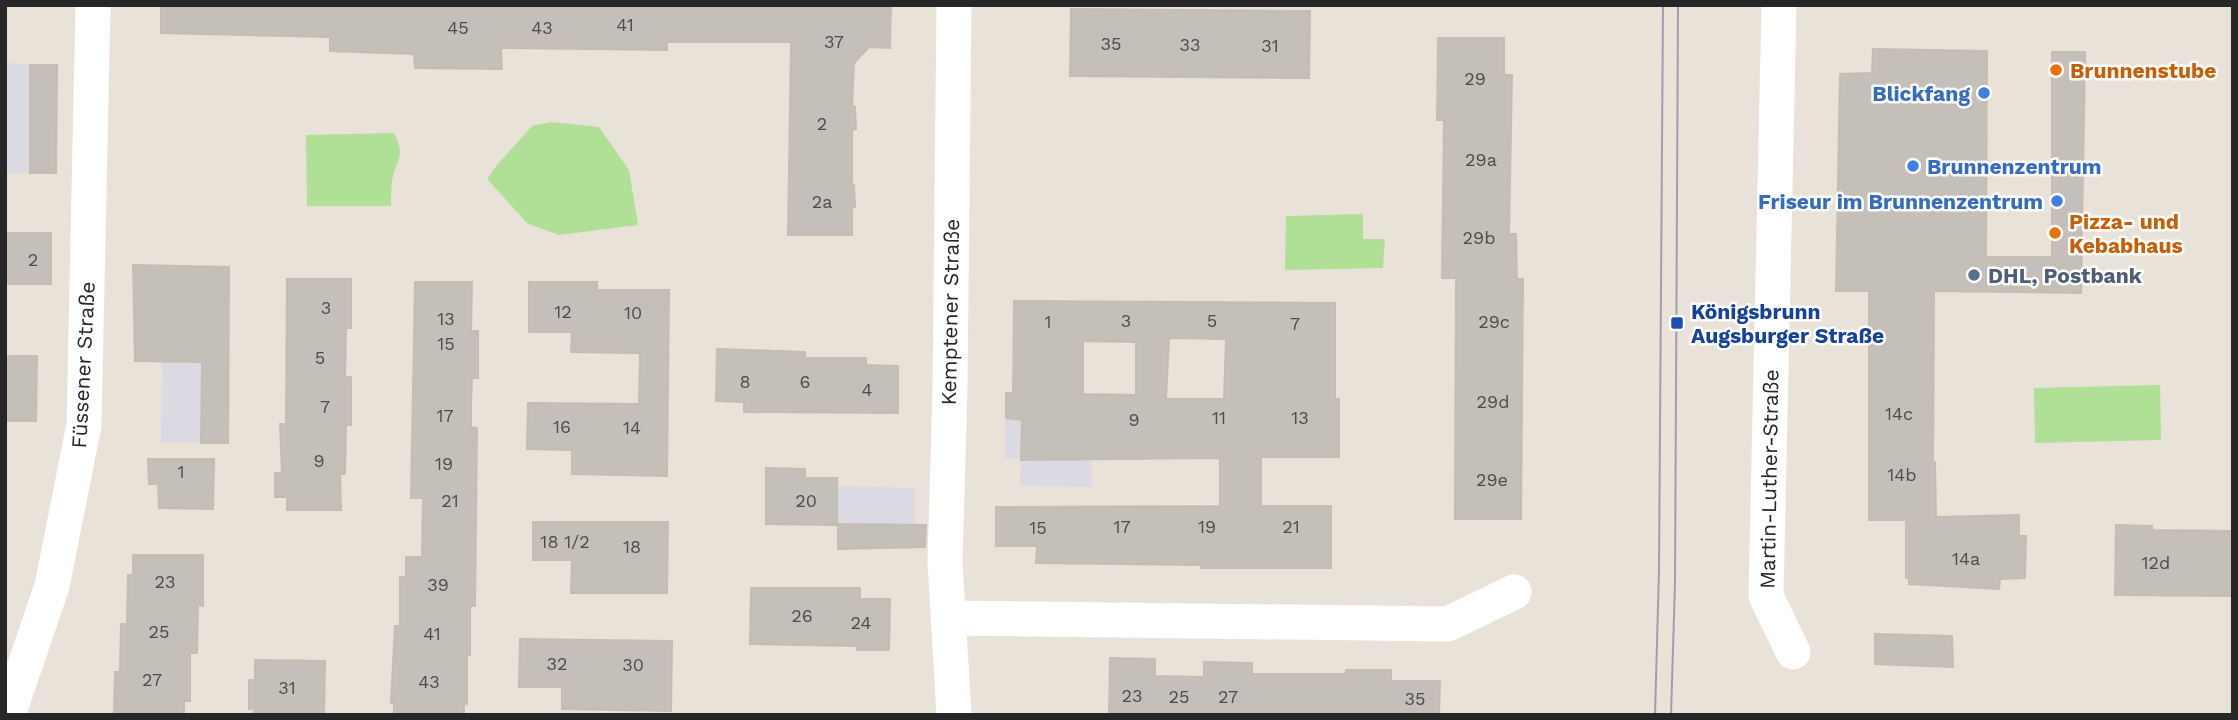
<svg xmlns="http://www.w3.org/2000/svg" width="2238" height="720" font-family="'Work Sans',sans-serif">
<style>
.industrial{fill:#dbd9e1}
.green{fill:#b0df96}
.building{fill:#c4bfb8;stroke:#c4bdb2;stroke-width:2;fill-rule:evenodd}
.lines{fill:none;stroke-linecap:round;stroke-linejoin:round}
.street{stroke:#fff;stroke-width:35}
.tram{stroke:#9c9fb1;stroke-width:2}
.food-dot{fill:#e8710a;stroke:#fff;stroke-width:2.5}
.shop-dot{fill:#3f7fe0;stroke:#fff;stroke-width:2.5}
.service-dot{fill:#5c6f8a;stroke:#fff;stroke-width:2.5}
.transit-dot{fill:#1a4fb4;stroke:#fff;stroke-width:2.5}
.labels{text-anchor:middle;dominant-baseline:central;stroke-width:5;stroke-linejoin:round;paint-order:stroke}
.number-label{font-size:18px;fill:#4e4d4b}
.food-label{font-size:21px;font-weight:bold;fill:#c56008;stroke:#fff;text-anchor:start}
.shop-label{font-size:21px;font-weight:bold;fill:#366cbe;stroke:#fff;text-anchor:end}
.service-label{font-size:21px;font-weight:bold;fill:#4e5e75;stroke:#fff;text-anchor:start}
.transit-label{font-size:21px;font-weight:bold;fill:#164399;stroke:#fff;text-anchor:start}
.street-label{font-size:21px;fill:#272727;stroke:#fff}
</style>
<rect width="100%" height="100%" fill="#e9e2d8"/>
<!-- industrial -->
<g class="industrial">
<path d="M5,63L57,65L56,173H5Z"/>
<path d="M133,265L229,267L228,443H161L162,361H135Z"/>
<path d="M1006,393L1091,394L1092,487L1020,486L1021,459L1005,458Z"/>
<path d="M837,486L915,488V547L838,546Z"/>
</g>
<!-- green -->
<g class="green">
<path d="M551,122L599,127L629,170L638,225L559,235L528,224L487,179L497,165L532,126Z"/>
<path d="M394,133C407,159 395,159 392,182C391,190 391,198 391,206H307L306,135Z"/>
<path d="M1363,214V239H1385L1383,268L1285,270L1286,216Z"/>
<path d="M2160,385L2161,440L2035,443L2034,388Z"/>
</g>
<!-- building -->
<g class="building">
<path d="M161,5H891L890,48L869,47L854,63L852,105L855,107L856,129L852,130V183L854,185L855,207L852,208V235H788L791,42H667V50L501,48L502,69L415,68L414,54L330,51V37L161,33Z"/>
<path d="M1071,9L1310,11L1309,78L1070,76Z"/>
<path d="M1438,38H1504V75H1512L1509,234H1516L1517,279H1523L1521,519H1455L1456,278H1442L1444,120H1437Z"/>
<path d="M1873,49L1987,51L1986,257H2052V52H2085L2081,293L1934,291L1933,462H1935L1936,517L2019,515V536H2026L2025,578L2000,579L1999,589L1909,584V578H1906V520H1869V291H1836L1840,74L1872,73Z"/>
<path d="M30,65H57L56,173H30Z"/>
<rect x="5" y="233" width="46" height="51"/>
<path d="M133,265L229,267L228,443H201L202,362L135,361Z"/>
<path d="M287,279H351V328H346L345,377H351V425H346L345,474H340L341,510H287V497H275V473H282L280,424H286Z"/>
<path d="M415,282H472L471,331H478V378H472L471,402V427L477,428L475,606H470V655H467V704L464,703V715H394V703H391L395,626H400V577H406V557H422L423,498H411Z"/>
<path d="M529,282H597V290H669L667,476L572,474V450L527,449L528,403L639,404L640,353L571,352L572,332H529Z"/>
<path d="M1014,301L1335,303V399H1339V457H1261V506H1331V568H1201V565L1036,563L1037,546H996V507L1220,506V458L1021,460L1022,420L1006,418V393H1013ZM1169,338L1226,339L1224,399H1166ZM1083,341L1136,342V395L1083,394Z"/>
<path d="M717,349L805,352V358H866V365L898,366V413L744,412V402L716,401Z"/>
<path d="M8,356H37L36,421H5V363H8Z"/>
<path d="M148,459H214L213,509L159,508L158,484H149Z"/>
<path d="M766,468L805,469V478H837V525L766,524Z"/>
<path d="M533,522H668L667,593H571L572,560H533Z"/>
<path d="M838,524L926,525L925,547L838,549Z"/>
<path d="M2116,525L2152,526V530L2233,531V596L2115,595Z"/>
<path d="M133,555H203V606L198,605L197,653H190V701H184V715H114L115,672H120L121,624H127L128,575H133Z"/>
<path d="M751,588H860V599H890L889,650H857V646L750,644Z"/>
<path d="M1875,634L1952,636L1953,667L1875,664Z"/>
<path d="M520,639L672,641L671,711L562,709V687H519Z"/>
<path d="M1110,658L1155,659V676L1204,677V662L1252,663V674H1346V670H1391V681H1440L1439,715H1109Z"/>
<path d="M255,660L325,661L324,715H254V708L249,709V680H255Z"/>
</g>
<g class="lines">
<!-- street -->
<g class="street">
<path d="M954,5L950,389L945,562L954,715"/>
<path d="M1779,5L1766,596L1793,652"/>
<path d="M948,618L1448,624L1514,592"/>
<path d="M8,715L52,586L84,425L93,5"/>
</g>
<!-- tram -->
<g class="tram">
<path d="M1655,715L1659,570L1663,5"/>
<path d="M1671,715L1675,583L1678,5"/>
</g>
</g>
<!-- markers -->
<g class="food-dot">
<circle cx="2056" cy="70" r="7"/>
<circle cx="2055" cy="233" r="7"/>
</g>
<g class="shop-dot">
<circle cx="1984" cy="93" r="7"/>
<circle cx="1913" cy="166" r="7"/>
<circle cx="2057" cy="201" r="7"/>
</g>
<circle class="service-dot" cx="1974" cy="275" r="7"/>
<rect class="transit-dot" x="1670" y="316" width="14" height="14" rx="3.5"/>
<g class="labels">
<!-- number labels -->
<g class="number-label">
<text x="625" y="24">41</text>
<text x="458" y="27">45</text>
<text x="542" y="27">43</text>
<text x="834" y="41">37</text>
<text x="1111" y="43">35</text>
<text x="1190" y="44">33</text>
<text x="1270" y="45">31</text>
<text x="1475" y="78">29</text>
<text x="822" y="123">2</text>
<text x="1481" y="159">29a</text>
<text x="822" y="201">2a</text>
<text x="1479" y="237">29b</text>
<text x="33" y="259">2</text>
<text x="326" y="307">3</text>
<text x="563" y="311">12</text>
<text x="633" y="312">10</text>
<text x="446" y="318">13</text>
<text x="1126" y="320">3</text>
<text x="1212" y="320">5</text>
<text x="1048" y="321">1</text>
<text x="1494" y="321">29c</text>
<text x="1295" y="323">7</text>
<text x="446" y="343">15</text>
<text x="320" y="357">5</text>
<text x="745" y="381">8</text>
<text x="805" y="381">6</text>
<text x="867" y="389">4</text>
<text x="1493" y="401">29d</text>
<text x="325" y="406">7</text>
<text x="1899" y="413">14c</text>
<text x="445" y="415">17</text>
<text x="1219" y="417">11</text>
<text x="1300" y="417">13</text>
<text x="1134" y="419">9</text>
<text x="562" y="426">16</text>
<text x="632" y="427">14</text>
<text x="319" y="460">9</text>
<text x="444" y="463">19</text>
<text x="181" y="471">1</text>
<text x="1902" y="474">14b</text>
<text x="1492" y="479">29e</text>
<text x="450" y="500">21</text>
<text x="806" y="500">20</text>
<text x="1122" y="526">17</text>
<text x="1207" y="526">19</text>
<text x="1291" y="526">21</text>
<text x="1038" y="527">15</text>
<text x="565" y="541">18 1/2</text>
<text x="632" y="546">18</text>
<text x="1966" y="558">14a</text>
<text x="2156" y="562">12d</text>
<text x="165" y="581">23</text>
<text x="438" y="584">39</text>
<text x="802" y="615">26</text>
<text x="861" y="622">24</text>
<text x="159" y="631">25</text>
<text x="432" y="633">41</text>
<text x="557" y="663">32</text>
<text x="633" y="664">30</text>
<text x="152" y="679">27</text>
<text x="429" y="681">43</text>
<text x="287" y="687">31</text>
<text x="1132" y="695">23</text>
<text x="1179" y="696">25</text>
<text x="1228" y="696">27</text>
<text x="1415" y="698">35</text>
</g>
<!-- food labels -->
<g class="food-label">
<text x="2070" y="70">Brunnenstube</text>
<text x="2069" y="221">Pizza- und<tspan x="2069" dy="24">Kebabhaus</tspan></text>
</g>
<!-- shop labels -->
<g class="shop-label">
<text x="1970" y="93">Blickfang</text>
<text x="1927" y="166" text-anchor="start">Brunnenzentrum</text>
<text x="2043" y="201">Friseur im Brunnenzentrum</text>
</g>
<!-- service labels -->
<g class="service-label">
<text x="1988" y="275">DHL, Postbank</text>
</g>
<!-- transit labels -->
<g class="transit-label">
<text x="1691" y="311">Königsbrunn<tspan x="1691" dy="24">Augsburger Straße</tspan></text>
</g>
<!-- street labels -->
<g class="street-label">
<text transform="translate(950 312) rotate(-89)">Kemptener Straße</text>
<text transform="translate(83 365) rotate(-87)">Füssener Straße</text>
<text transform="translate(1769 479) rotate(-89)">Martin-Luther-Straße</text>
</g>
</g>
<!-- border -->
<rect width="2238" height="720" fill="none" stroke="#272727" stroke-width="14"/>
</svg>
